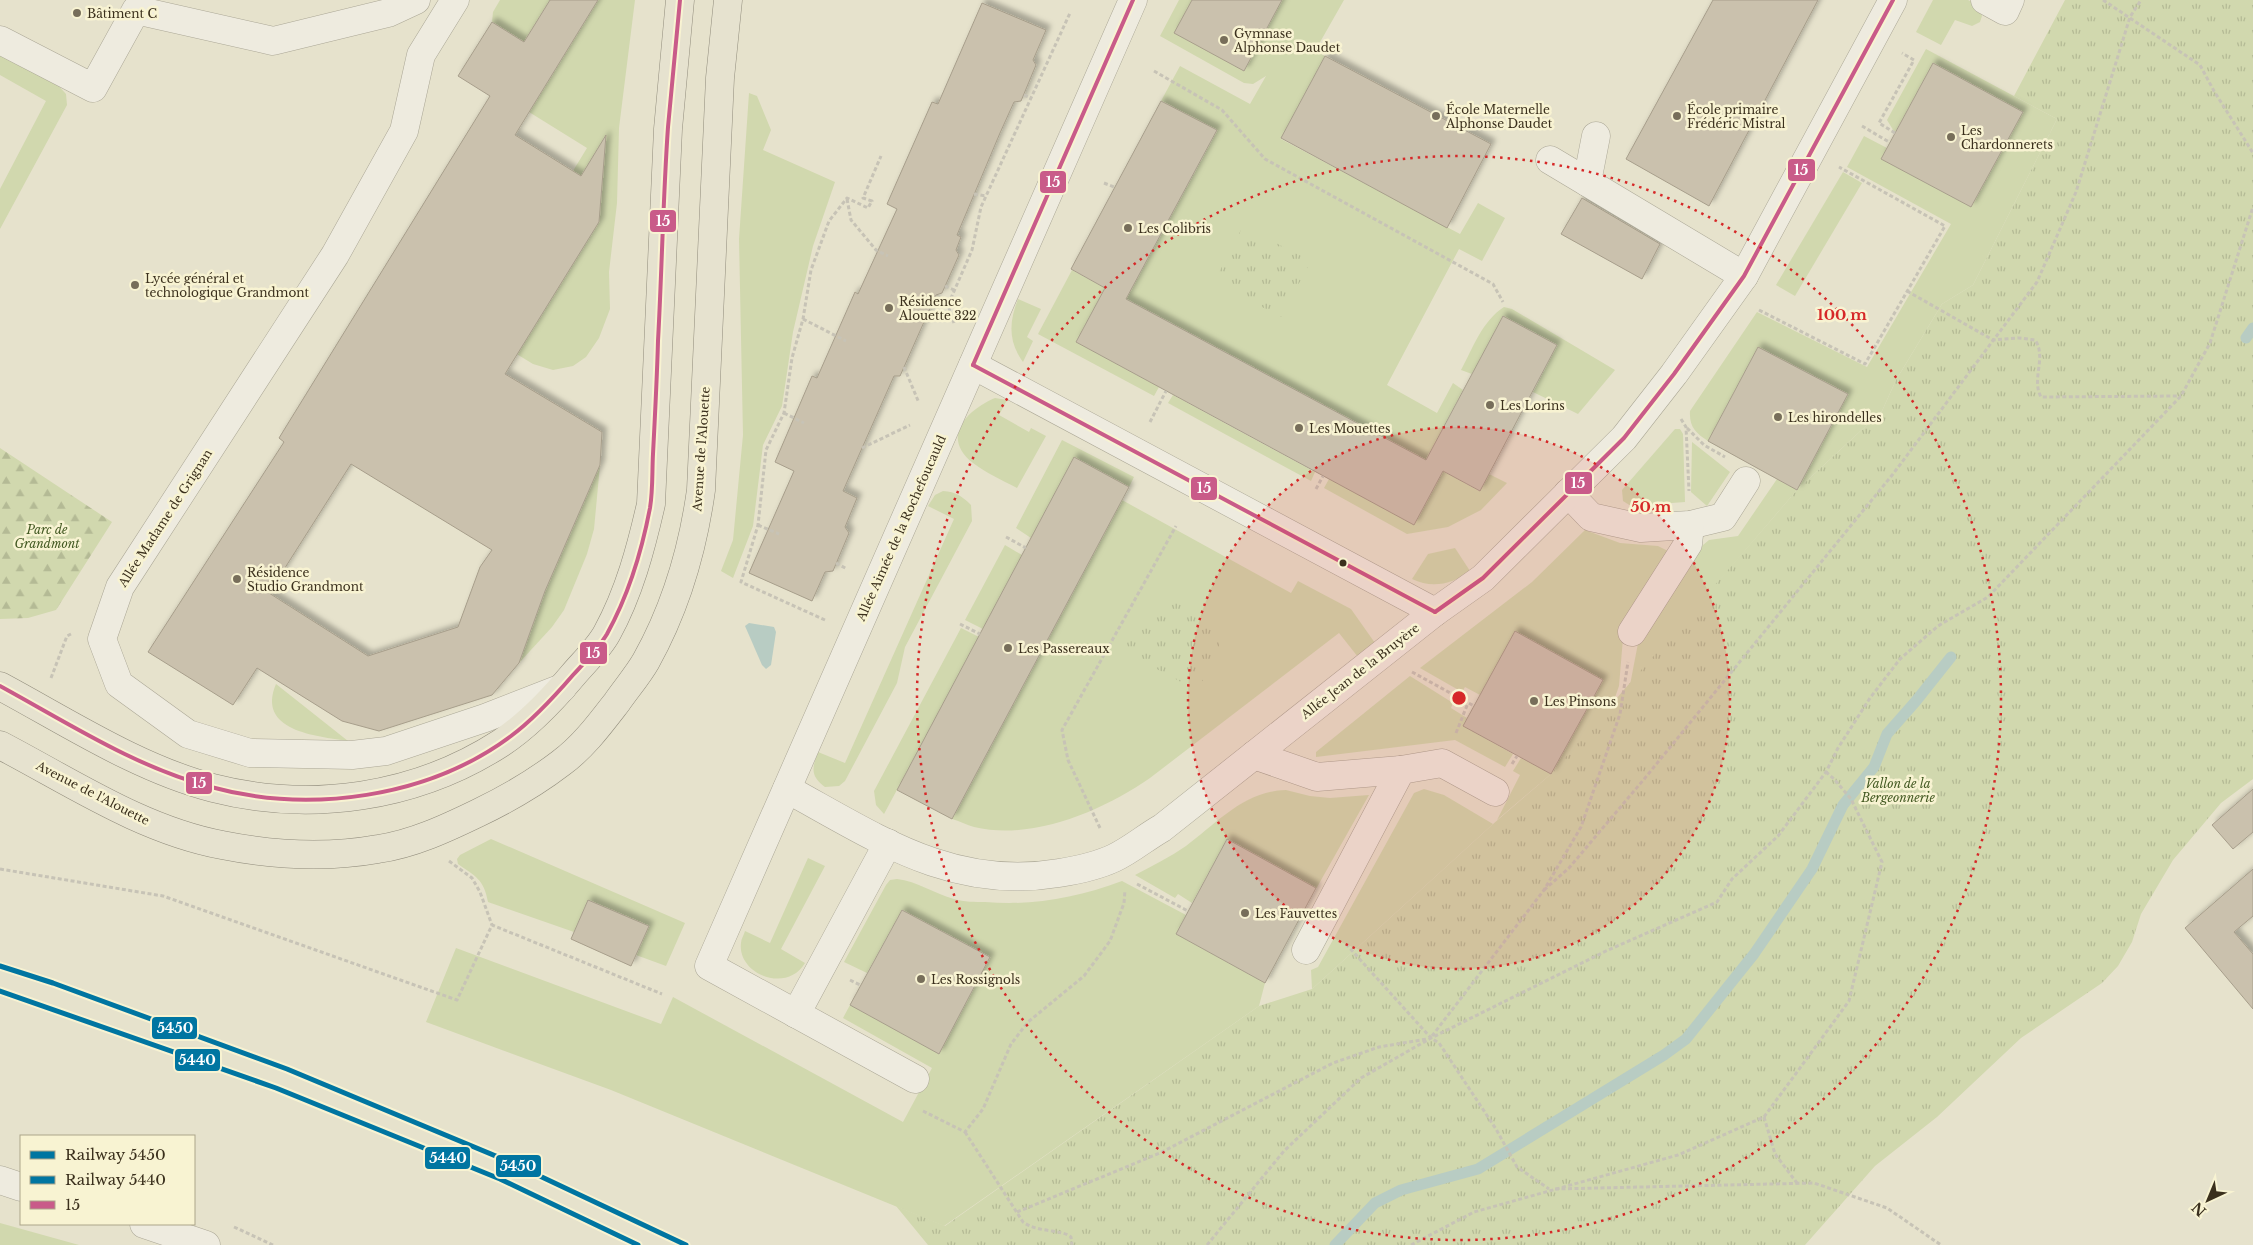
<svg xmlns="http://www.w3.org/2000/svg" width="2253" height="1245" font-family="'Libre Baskerville',serif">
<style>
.grass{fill:#d1d8ae}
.forest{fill:url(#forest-firs)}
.park{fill:url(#park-tufts)}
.water{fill:#b8ccc3}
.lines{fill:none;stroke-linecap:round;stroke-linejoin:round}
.stream{stroke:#b8ccc3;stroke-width:11}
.building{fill:#cac1ad;stroke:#a79e8b;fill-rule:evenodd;filter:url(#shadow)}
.minor-casing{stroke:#aba796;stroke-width:29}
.major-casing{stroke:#918c7c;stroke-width:29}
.path{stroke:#c7c3b6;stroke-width:3;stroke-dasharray:4 2.5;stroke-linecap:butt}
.minor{stroke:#eeebdf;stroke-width:28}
.major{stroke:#e6e2cf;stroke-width:28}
.bus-1-casing{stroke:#f8f3d2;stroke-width:8}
.bus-1{stroke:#c95b89;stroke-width:4}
.rail-1-casing{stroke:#f8f3d2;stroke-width:9}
.rail-2-casing{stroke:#f8f3d2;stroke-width:9}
.rail-1{stroke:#0075a1;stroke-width:5}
.rail-2{stroke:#0075a1;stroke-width:5}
.ring{fill:none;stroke:#d62828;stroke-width:2.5;stroke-dasharray:2.5 5}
.poi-dot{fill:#776e5a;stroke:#f8f3d2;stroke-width:2}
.bus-dot{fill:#3b301d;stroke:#f8f3d2;stroke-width:2}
.labels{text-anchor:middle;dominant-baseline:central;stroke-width:5;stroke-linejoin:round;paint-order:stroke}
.poi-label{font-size:12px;fill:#3b301d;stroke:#f8f3d2;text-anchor:start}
.street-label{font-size:12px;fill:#3b301d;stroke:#f8f3d2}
.park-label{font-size:12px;font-style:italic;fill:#435922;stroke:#f8f3d2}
.centre{fill:#d62828;stroke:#f8f3d2;stroke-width:2.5}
.ring-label{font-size:15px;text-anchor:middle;font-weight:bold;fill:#d62828;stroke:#f8f3d2;stroke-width:5;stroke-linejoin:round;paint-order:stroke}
.line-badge{stroke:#f8f3d2;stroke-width:2}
.badge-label{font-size:14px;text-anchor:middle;font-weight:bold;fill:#fff}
</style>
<defs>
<pattern id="forest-firs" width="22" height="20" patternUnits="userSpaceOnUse" patternTransform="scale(1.25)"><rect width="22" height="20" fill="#d1d8ae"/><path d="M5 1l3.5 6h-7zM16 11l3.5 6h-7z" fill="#b4ba95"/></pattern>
<pattern id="park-tufts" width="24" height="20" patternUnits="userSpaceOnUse" patternTransform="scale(1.25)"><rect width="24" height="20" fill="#d1d8ae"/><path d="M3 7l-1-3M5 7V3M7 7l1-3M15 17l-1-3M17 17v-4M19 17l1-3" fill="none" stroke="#b4ba95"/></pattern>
<filter id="shadow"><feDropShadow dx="4.5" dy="-4.5" stdDeviation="2.5" flood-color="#0004"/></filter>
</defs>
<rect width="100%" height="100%" fill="#e6e2cc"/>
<!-- grass -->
<g class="grass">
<path d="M500,0H550L524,42L492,22L493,12Z"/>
<path d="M598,0H635L619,128L617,203L609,272L610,309L599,338L586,357L573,366L553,370L533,364L489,337L485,315L587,148L529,112Z"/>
<path d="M1179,0H1192L1175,33L1244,71L1282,0H1344L1315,51L1325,56L1281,139L1460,234L1478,203L1505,218L1482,261L1459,249L1387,385L1437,413L1453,383L1463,390L1426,460L1126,299L1217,131L1161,101L1180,66L1250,104L1266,76L1253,84L1244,83L1160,36Z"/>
<path d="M1933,0H1968L1978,5L1982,16L1980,22L1972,26L1955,20L1941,45L1916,32Z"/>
<path d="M1926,49L2057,119L1973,285L1942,304L1896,380L1882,411L1797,490L1630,685L1639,638L1703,545L1709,540L1738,536L1777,479L1797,490L1848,394L1758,347L1708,441C1696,433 1689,427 1690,411L1757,312L1867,367L1951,224L1847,167L1864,136L1887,148L1881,159L1971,207L2022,112L1933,63L1895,133L1887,120Z"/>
<path d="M0,53L55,82L66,94L67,105L0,229V189L46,101L0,75Z"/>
<path d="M749,93L757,96L771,130L763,150L835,182L813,246L793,332L782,406L763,445L753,526L733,578L721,571L733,540L743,435L739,239Z"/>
<path d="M1843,172L1862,183L1795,296L1776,285Z"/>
<path d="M1072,270L1105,288L1076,342L1159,387L1154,396L1038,334Z"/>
<path d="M1018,299L1041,309L1027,337L1033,341L1023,362C1008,341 1009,322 1018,299Z"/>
<path d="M1504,307L1512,309L1615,370L1578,414L1533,392L1557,345L1503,316L1472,374L1461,370C1473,348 1482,321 1504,307Z"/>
<path d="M1173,395L1315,472L1311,481L1168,403Z"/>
<path d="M995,398L1007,400L999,415L1029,432L1031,428L1046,436L1017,488C1002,480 986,473 973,463C940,437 967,410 995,398Z"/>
<path d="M1675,429H1680L1683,434L1685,502L1631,506L1623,501L1622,490Z"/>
<path d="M1062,440L1134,477L1129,487L1074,458L1031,538L1016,528Z"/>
<path d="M1692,442L1730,472L1707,506L1691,492Z"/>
<path d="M600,465L594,529L587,554L564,610L552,627L519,663L545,591Z"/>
<path d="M1443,471L1479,491L1489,474L1507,483L1481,510L1448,527L1407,534L1324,488L1329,479L1414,525Z"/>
<path d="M943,491C956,492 962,496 971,505L972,521L905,647L897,683L845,781L839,786L825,787C810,776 812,768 818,752L845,763L954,519L928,506L935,495Z"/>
<path d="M1122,500L1291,593L1298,581L1351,609L1375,643L1358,657L1339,633L1150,778C1102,811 1033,841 974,827C967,825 959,821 952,819Z"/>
<path d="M1585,530L1620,543L1658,546L1668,551L1624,626L1619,686L1612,706L1551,774L1497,820L1520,775L1513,771L1521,758L1551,774L1603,680L1515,632L1480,695L1465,687L1462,692L1420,668L1532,582Z"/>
<path d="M1005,545L1022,555L983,629L965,620Z"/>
<path d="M1455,548L1470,571C1453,584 1432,589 1412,579L1428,554Z"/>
<path d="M961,628L979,637L884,814L876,805L874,791Z"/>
<path d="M1410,676L1453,703L1451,708L1467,718L1463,726L1513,754L1505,767L1455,740L1316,757V752Z"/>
<path d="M276,684L348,741C316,736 256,731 276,684Z"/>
<path d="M1424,789L1444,795L1493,824L1312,989L1311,970L1318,967L1414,793Z"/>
<path d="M1286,790L1310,796L1330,798L1369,795L1316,889L1227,839L1192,903L1178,894L1175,898L1135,875C1152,866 1170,857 1186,846C1217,823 1244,791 1286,790Z"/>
<path d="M491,839L685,923L666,966L636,955L648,926L588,900L574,932L488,902C484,879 475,876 458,864L457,859L460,855Z"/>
<path d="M808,858L825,866L781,949L805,963C787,994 737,974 741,943C741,939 744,935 745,931L770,943Z"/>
<path d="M897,879C917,881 935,894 954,899C964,902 975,902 985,902C1033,906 1076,898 1122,881L1186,915L1176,934L1265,983L1259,1006L944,1226L611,1090L426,1022L456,948L661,1024L673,997L903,1122L932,1068L843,1018L850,1005L939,1054L990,957L902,910L867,973L844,962L886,885L890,880Z"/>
<path d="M0,1223L79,1245H0Z"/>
</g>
<!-- forest -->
<path class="forest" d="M0,448L112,522L56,610L28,618L0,619Z"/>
<!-- park -->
<g class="park">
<path d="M2065,0H2253V779L2221,803L2173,860L2141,914L2132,942L2118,966L2102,983L2021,1038L1937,1117L1875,1166L1805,1245H928L896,1206L945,1226L1259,1006L1312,989L1493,824L1551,774L1797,490L1882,411L1896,380L1942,304L1973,285L2057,119L2014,96Z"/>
<path d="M1243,226L1311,261L1281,317L1214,282Z"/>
<path d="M1175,602L1202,609L1219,630V657L1196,690L1123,651C1136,624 1149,616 1175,602Z"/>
</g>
<!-- water -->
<path class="water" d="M749,623L774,627L776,632L771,665L766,669L762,665L745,626Z"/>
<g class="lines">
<!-- stream -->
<g class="stream">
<path d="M2246,338L2253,328"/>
<path d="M1335,1245L1375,1203L1401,1190L1478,1169L1664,1055L1686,1039L1754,954L1812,869L1843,805L1874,767L1887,734L1916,701L1951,657"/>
</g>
</g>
<!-- building -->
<g class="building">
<path d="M550,0H598L515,135L581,176L606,135L599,222L505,374L602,432L600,465L545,591L519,663L492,695L379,731L342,721L257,668L233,705L148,652L284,442L279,438L490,96L458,76L492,22L524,42ZM351,464L492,550L480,567L458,627L368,656L269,593Z"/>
<path d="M1192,0H1282L1244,71L1174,33Z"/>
<path d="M1713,0H1818L1709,206L1626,159Z"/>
<path d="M982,3L1046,30L1033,60L1036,65L1021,101L1014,102L1000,133L957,235L961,237L956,250L959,255L942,293L936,295L900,376H894L843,491L857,498L845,527L849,533L833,571L825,572L812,601L749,573L794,471L775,462L812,376L817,378L855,292L858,294L897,209L887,204L932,102L938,104Z"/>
<path d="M1325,56L1491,144L1447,228L1281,138Z"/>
<path d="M1933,63L2023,112L1971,207L1881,159Z"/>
<path d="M1161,101L1217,130L1126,299L1426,460L1503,316L1557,345L1480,491L1443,471L1414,525L1076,342L1105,288L1071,269Z"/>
<path d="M1582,198L1660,244L1642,279L1561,234Z"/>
<path d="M1758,347L1848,394L1797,490L1708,441Z"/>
<path d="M1074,457L1129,487L952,819L897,790Z"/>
<path d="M1515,631L1603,680L1551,774L1463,726Z"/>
<path d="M2253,789V832L2233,849L2212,825Z"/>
<path d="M1227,839L1316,888L1265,983L1176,934Z"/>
<path d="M2253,869V916L2234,932L2253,954V1009L2185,928Z"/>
<path d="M588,900L649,926L631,966L571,939Z"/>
<path d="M902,910L990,957L939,1054L850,1005Z"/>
</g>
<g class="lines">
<!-- minor casing -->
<g class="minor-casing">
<g id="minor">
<path d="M455,0L421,55L404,131L335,255L120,587L102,639L119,684L188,734L250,753L352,755L386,751L485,718L562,688"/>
<path d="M1985,0L2005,11L2010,0"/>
<path d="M0,40L93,88L136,10L273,41L388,13L416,0"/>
<path d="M1550,160L1744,276"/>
<path d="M1587,182L1596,136"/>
<path d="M973,365L1435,612"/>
<path d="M1568,493L1591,517L1641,528L1690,525L1723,517L1746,481"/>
<path d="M1632,632L1688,544L1690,525"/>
<path d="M1254,755L1317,777L1401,770L1442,763L1495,792"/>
<path d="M787,789C877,838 952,891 1059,873C1078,870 1097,866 1114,858C1131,850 1146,837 1162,828L1435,612L1483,578L1624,438L1674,374L1744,276L1893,0"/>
<path d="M1306,950L1401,770"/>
<path d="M796,1014L888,843"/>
<path d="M915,1079L709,966L1133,0"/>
<path d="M0,1180L21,1187"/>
<path d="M144,1224L206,1245"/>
</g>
</g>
<!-- major casing -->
<g class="major-casing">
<g id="major">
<path d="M0,686C67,722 139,769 213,788C310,813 416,798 501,743C527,726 552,700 573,675C584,662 599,648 607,633C629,593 641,548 651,504L668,129L680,0"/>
<path d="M0,745C71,782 142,830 222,845C272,855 328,858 378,849C413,844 447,828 478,813C507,799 535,783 561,763C583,747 600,724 617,702C626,689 638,675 646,661C675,609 693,548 701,490L720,78L728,0"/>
</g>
</g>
<!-- path -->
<g class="path">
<path d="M2103,0L2200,65L2214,91L2253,153"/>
<path d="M1154,71L1222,110L1265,159L1493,284L1503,302"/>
<path d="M1024,95L1031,98"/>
<path d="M1862,126L1889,142"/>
<path d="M1895,133L1879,123L1914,60L1902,53"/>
<path d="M1104,183L1114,187"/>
<path d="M974,194L986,196"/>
<path d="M847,199L851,220L876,250L888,256"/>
<path d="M945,286L954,290"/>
<path d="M1907,291L1993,340L2019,338L2035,340C2047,357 2031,379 2041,397L2181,396"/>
<path d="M1759,310L1865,364L1945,226L1839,167"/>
<path d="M803,319L846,341"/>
<path d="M954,323L948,305L972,250L981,207L1070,13"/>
<path d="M904,367L919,403"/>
<path d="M784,413L804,423"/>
<path d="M1681,419L1686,427L1689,491"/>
<path d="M1150,422L1166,391"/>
<path d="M1687,428L1704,445L1725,457"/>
<path d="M862,448L910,425"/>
<path d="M1316,489L1323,476"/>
<path d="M758,525L779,534"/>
<path d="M1006,537L1026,548"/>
<path d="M836,563L847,569"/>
<path d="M825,620L741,582L758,525L766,450L784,413L792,358L803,319L811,270L829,221L847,198L868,208L872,201L863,198L881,156"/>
<path d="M960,624L980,634"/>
<path d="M1412,672L1474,706"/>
<path d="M51,678L67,636L71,634"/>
<path d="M1456,733L1468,703"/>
<path d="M1512,764L1517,756"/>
<path d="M1100,828L1068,760L1062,730L1176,526"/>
<path d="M449,861L472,878L480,892L492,925"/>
<path d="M0,869L163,896L457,1000L492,925L662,994"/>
<path d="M1137,884L1188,911"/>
<path d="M1544,890L1569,868L1645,778L1893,474L2037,282L2076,192L2130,17L2141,0"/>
<path d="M1346,944L1431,1038L1439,1043L1496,1129L1517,1167L1549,1189"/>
<path d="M850,980L860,985"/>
<path d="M1432,1036L1544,890L1581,827L1620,714L1628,662"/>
<path d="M923,1111L965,1132L983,1109L1011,1044L1028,1022L1084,976L1110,941L1124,903L1125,890"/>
<path d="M1764,1117L1775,1154L1797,1183"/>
<path d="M965,1132L1023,1222C1038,1233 1062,1229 1071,1237L1072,1245"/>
<path d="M1555,1189L1814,1183L1887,1208L1941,1245"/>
<path d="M1017,1212L1160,1153L1333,1063L1379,1047L1427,1039"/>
<path d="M234,1227L273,1245"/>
<path d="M1207,1245L1284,1151L1361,1078L1431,1038L1606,951L1717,902L1732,879L1778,836L1826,772L1838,748L1870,698L1900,659L1938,626L1988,597L2181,396L2210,343L2253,207"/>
<path d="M1411,1245L1474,1212L1678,1155L1764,1117L1849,1001L1882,862L1851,799L1834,779L1826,772"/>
</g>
<!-- minor -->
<use href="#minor" class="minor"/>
<!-- major -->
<use href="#major" class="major"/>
<!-- bus-1 casing -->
<g class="bus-1-casing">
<g id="bus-1">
<path d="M973,365L1435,612"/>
<path d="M973,365L1133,0"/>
<path d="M1435,612L1483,578L1624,438L1674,374L1744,276L1893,0"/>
<path d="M0,686C68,723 135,767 211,787C309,814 428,798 511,736C534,719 554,697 573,675C585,662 598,649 607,634C628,596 642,550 650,508C653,490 652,472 653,454C655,416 657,378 658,341C662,269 663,198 668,127C672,84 676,42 680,0"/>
</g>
</g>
<!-- bus-1 -->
<use href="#bus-1" class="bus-1"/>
<!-- rail-1 casing -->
<g class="rail-1-casing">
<path id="rail-1" d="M0,966L53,983L287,1069L510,1162L686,1245"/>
</g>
<!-- rail-2 casing -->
<g class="rail-2-casing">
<path id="rail-2" d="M0,991L276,1088L500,1179L638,1245"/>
</g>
<!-- rail-1 -->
<use href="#rail-1" class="rail-1"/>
<!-- rail-2 -->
<use href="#rail-2" class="rail-2"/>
</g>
<!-- distance rings -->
<circle cx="1459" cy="698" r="271" fill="#d62828" fill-opacity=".12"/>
<g class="ring">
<circle cx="1459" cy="698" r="271"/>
<circle cx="1459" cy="698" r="542"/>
</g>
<!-- markers -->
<g class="poi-dot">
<circle cx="77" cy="13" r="5"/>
<circle cx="1224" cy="40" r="5"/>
<circle cx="1436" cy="116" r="5"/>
<circle cx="1677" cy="116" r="5"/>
<circle cx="1951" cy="137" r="5"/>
<circle cx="1128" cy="228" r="5"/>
<circle cx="135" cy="285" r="5"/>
<circle cx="889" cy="308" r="5"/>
<circle cx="1490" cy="405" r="5"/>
<circle cx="1778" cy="417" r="5"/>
<circle cx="1299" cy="428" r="5"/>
<circle cx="237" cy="579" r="5"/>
<circle cx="1008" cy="648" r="5"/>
<circle cx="1534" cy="701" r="5"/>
<circle cx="1245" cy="913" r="5"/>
<circle cx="921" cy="979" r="5"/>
</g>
<circle class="bus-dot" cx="1343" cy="563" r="4.5"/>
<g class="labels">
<!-- poi labels -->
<g class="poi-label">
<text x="87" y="13">Bâtiment C</text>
<text x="1234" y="33">Gymnase<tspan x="1234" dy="14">Alphonse Daudet</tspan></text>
<text x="1446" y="109">École Maternelle<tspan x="1446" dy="14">Alphonse Daudet</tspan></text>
<text x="1687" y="109">École primaire<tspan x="1687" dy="14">Frédéric Mistral</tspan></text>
<text x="1961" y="130">Les<tspan x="1961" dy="14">Chardonnerets</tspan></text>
<text x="1138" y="228">Les Colibris</text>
<text x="145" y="278">Lycée général et<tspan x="145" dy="14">technologique Grandmont</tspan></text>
<text x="899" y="301">Résidence<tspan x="899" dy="14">Alouette 322</tspan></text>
<text x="1500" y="405">Les Lorins</text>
<text x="1788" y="417">Les hirondelles</text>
<text x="1309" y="428">Les Mouettes</text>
<text x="247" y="572">Résidence<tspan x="247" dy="14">Studio Grandmont</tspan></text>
<text x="1018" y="648">Les Passereaux</text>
<text x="1544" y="701">Les Pinsons</text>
<text x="1255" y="913">Les Fauvettes</text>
<text x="931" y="979">Les Rossignols</text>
</g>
<!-- street labels -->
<g class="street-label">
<text transform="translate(701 449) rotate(-86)">Avenue de l'Alouette</text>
<text transform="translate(165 518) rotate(-57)">Allée Madame de Grignan</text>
<text transform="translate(901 528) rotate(-66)">Allée Aimée de la Rochefoucauld</text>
<text transform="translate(1360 671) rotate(-38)">Allée Jean de la Bruyère</text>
<text transform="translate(93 793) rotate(27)">Avenue de l'Alouette</text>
</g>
<!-- park labels -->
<g class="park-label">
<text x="47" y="529">Parc de<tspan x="47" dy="14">Grandmont</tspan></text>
<text x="1898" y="783">Vallon de la<tspan x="1898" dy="14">Bergeonnerie</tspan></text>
</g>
</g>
<circle cx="1459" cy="698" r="8" class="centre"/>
<g class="ring-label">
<text x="1842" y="320">100 m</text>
<text x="1651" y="512">50 m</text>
</g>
<g class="line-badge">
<rect x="1787" y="158" width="29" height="24" rx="5" fill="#c95b89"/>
<rect x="1039" y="170" width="28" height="24" rx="5" fill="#c95b89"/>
<rect x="649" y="209" width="28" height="24" rx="5" fill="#c95b89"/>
<rect x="1564" y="471" width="29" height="24" rx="5" fill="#c95b89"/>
<rect x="1190" y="476" width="28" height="25" rx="5" fill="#c95b89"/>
<rect x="579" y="641" width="29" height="24" rx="5" fill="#c95b89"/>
<rect x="185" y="771" width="28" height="24" rx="5" fill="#c95b89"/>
<rect x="151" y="1016" width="47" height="24" rx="5" fill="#0075a1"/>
<rect x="174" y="1048" width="47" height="24" rx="5" fill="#0075a1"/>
<rect x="424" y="1146" width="47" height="24" rx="5" fill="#0075a1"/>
<rect x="495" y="1154" width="47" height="24" rx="5" fill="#0075a1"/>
</g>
<g class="badge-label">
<text x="1801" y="175">15</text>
<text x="1053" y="187">15</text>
<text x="663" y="226">15</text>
<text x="1578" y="488">15</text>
<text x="1204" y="493">15</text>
<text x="593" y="658">15</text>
<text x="199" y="788">15</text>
<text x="175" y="1033">5450</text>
<text x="197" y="1065">5440</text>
<text x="448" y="1163">5440</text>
<text x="518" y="1171">5450</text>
</g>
<!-- legend -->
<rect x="20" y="1135" width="175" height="90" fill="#f8f3d2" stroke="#aca58a"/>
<rect x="30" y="1151" width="25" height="8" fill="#0075a1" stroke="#aca58a"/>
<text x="65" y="1160" font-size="15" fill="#3b301d">Railway 5450</text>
<rect x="30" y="1176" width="25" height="8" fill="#0075a1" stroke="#aca58a"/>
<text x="65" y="1185" font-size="15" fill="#3b301d">Railway 5440</text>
<rect x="30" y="1201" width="25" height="8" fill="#c95b89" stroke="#aca58a"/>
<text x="65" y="1210" font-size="15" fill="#3b301d">15</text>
<!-- north arrow -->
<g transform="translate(2208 1200) rotate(224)" stroke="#f8f3d2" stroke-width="4" paint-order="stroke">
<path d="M0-4L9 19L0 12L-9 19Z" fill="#3b301d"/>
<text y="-8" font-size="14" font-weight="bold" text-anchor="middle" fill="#3b301d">N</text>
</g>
</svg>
